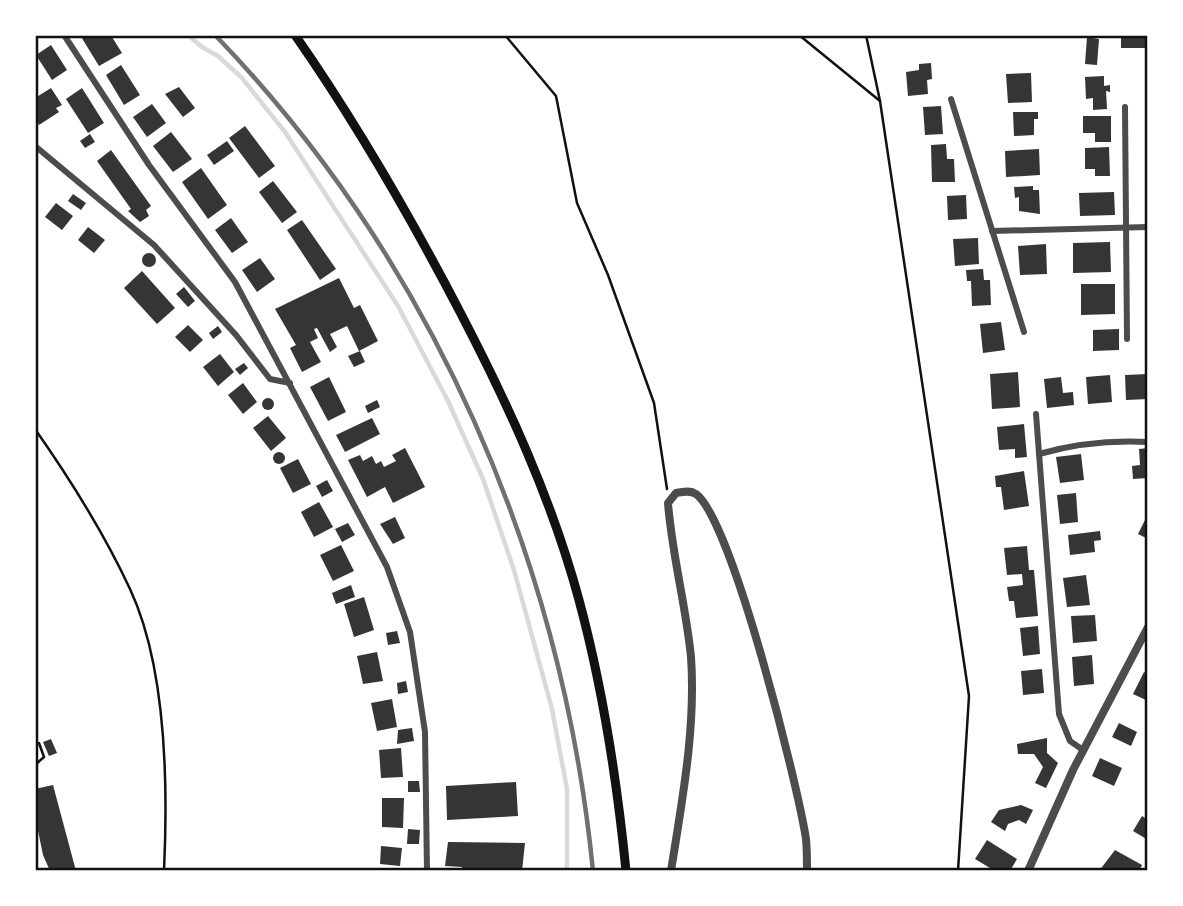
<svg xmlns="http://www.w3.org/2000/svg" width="1183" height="906" font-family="'PT Sans',sans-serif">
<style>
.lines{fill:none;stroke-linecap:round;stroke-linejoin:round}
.stream{stroke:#d9d9d9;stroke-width:4.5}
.building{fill:#353535}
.path{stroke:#111;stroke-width:2.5}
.minor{stroke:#4c4c4c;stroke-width:6}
.tertiary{stroke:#4c4c4c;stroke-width:8}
.secondary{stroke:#111;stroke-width:9}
.rail{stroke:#707070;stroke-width:4.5}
.neatline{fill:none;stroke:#111;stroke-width:2.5}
</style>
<rect width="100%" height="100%" fill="#fff"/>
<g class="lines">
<!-- stream -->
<path class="stream" d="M188,35L202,47L218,56L242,78L285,132L398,306L448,401L483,479L514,570L552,709L567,789V871"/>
</g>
<!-- building -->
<g class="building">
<path d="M80,35H117L112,37L122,53L99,66Z"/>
<rect x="1121" y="35" width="25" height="13"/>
<path d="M1087,37L1099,39L1097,65L1085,64Z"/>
<path d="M51,45L67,70L52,80L36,55Z"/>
<path d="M931,63L932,79L927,80L928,94L908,96L906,72L919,70V64Z"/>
<path d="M121,65L140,95L124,105L106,75Z"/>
<path d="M1031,73L1032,102L1008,103L1006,74Z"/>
<path d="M1104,76V86L1110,85V92L1106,91L1107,109L1093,110V98L1086,99L1085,77Z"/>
<path d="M179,87L195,108L183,117L165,94Z"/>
<path d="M51,88L62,105L56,108L59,112L39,125L35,118L38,114L35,98Z"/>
<path d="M82,88L104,123L88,133L66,99Z"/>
<path d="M152,104L166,123L147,137L133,117Z"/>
<path d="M941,106L943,134L925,135L923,107Z"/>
<path d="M1013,112H1038V119H1034V135L1014,136Z"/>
<path d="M1083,116H1111V142H1095V133H1083Z"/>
<path d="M245,126L275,166L259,178L229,138Z"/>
<path d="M171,132L192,159L173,172L153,146Z"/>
<path d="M90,134L95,142L85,148L80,141Z"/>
<path d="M227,141L234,151L214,165L207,155Z"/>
<path d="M946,144L947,159H954L955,182H932L931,145Z"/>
<path d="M1109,147L1110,176H1095V169H1085V148Z"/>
<path d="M1039,149L1040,175L1006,177L1005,151Z"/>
<path d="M111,150L151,206L146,210L149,216L140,222L128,211L131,209L97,161Z"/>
<path d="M201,168L227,205L208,219L182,182Z"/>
<path d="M273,181L297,212L282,223L259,192Z"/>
<path d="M1033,186V190H1039L1040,214L1019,211V197L1015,198L1014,187Z"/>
<path d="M1114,192L1115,215L1080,216L1079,193Z"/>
<path d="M73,194L86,203L81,210L68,201Z"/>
<path d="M966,195L967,219L948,220L947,196Z"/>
<path d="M56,203L73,216L62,230L45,217Z"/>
<path d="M231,218L248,242L232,253L215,230Z"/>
<path d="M302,220L336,269L320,280L287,230Z"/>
<path d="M88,227L105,240L94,253L78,240Z"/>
<path d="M978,238L979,264L955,266L953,239Z"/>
<path d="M1110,242L1111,272L1073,273V243Z"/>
<path d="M1046,244L1047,274L1020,275L1018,246Z"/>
<circle cx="149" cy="260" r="7"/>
<path d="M260,258L275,279L257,292L242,270Z"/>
<path d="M983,269L984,280H990L991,305L972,306L971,281H967L966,270Z"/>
<path d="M142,271L175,308L157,324L124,288Z"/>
<path d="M339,278L354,308L360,305L378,341L359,351L347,326L330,334L337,347L330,352L317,328L314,329L318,338L310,342L321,362L302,372L290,348L296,345L275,309Z"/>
<path d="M1081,284H1115V314L1081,315Z"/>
<path d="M184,287L195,301L188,307L176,294Z"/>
<path d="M1001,322L1005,350L983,353L980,324Z"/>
<path d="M188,325L203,340L190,352L175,337Z"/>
<path d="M218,326L222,332L213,339L209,333Z"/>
<path d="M1119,329V350L1093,351V330Z"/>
<path d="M360,351L365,362L354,367L348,356Z"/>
<path d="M220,354L234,372L218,386L203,367Z"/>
<path d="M244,363L248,368L240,375L235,369Z"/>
<path d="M1018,372L1020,407L992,409L990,374Z"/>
<path d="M1148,374V399L1126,400L1125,375Z"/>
<path d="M1110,375L1112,402L1088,404L1086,377Z"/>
<path d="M329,377L346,412L328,421L310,387Z"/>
<path d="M1061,377L1063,393L1073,392L1074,405L1047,408L1044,379Z"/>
<path d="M243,383L257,402L243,414L228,395Z"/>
<circle cx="268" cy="404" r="6"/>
<path d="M377,400L380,407L368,413L365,406Z"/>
<path d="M268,416L286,438L271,451L253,428Z"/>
<path d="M372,418L380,434L345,452L336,435Z"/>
<path d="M1024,424L1027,457L1015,458V449L999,450L997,427Z"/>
<path d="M405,448L425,487L393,503L385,487L367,497L348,460L360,455L363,461L372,456L376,464L381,461L384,467L396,461L392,455Z"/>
<path d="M1148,448V478L1133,479L1132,466L1140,465L1139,449Z"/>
<circle cx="279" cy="458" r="6"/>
<path d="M1081,454L1084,480L1060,483L1056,457Z"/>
<path d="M298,459L311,484L293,493L280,468Z"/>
<path d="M1024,471L1029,506L1004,510L1001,487H996L995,476Z"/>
<path d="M327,480L333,491L322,497L316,486Z"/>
<path d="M1076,493L1078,522L1060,524L1057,495Z"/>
<path d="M319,502L333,527L314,537L301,512Z"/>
<path d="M1148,514V539L1138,534Z"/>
<path d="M395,517L405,538L393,544L380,524Z"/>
<path d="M348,523L355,535L342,542L335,529Z"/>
<path d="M1100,531L1101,540L1094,541L1095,552L1070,555L1068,535Z"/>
<path d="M341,545L354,571L333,581L320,555Z"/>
<path d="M1027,546L1029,570H1034L1038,616L1016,618L1014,601H1009L1007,587L1023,585L1022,574L1007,575L1004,548Z"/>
<path d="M1086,575L1090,605L1067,607L1063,578Z"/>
<path d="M351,585L355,597L336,604L332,593Z"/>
<path d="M364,597L374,630L354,637L344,604Z"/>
<path d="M1095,615L1097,641L1073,643L1071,616Z"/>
<path d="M1038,626L1040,654L1023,656L1020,628Z"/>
<path d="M397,631L400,643L388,645L386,633Z"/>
<path d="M377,652L383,681L363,684L357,656Z"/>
<path d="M1092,655L1094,684L1074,686L1072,657Z"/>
<path d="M1042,669L1044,693L1023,695L1021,671Z"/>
<path d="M1144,672L1148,674V701L1133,694Z"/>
<path d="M406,681L408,692L398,694L397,683Z"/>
<path d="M392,699L397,727L377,731L371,703Z"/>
<path d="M1119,723L1137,732L1131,746L1112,737Z"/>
<path d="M412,728L414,741L397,744L398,730Z"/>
<path d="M1047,738V753L1058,763L1046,788L1035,783L1043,767L1034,754H1018L1017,744Z"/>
<path d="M51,739L57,753L49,756L43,742Z"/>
<path d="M401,748L403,777L381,778L379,750Z"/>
<path d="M1100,758L1122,768L1114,786L1092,776Z"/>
<path d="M408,781H419L420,792H408Z"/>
<path d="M516,782L518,816L447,820L446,786Z"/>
<path d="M53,785L76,871H50L43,855L35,816V789Z"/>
<path d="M382,798H404L403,828L382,827Z"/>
<path d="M1021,805L1033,810L1026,824L1019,820L1008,824L1005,831L991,822L999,810Z"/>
<path d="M1142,816L1148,820V840L1133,831Z"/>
<path d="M408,829L420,830L419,844H407Z"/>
<path d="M987,840L1017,859L1010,871H995L975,859Z"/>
<path d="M448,842L525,843L522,871H462V867L445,866Z"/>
<path d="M381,846L402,848L400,866L380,864Z"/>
<path d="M1115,850L1142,865L1139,871H1099Z"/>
</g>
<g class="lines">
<!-- path -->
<g class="path">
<path d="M505,35L556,96L577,203L608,275L654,403L667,489"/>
<path d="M799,35L880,101"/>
<path d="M866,35L880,101L969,696L958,871"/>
<path d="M35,429C70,479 104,533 130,589C167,668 168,785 164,871"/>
<path d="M35,765L44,757L39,743"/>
</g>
<!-- minor -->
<g class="minor">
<path d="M64,35L149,165L235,282L387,567L410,632L425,732L427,871"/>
<path d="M951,99L1024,332"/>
<path d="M1125,107L1127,339"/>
<path d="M35,146L154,245L236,335L270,379L290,383"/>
<path d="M992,231L1148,227"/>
<path d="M1036,414L1059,714L1070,741L1083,750"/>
<path d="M1039,454C1074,444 1111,440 1148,442"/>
</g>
<!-- tertiary -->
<g class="tertiary">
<path d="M671,871C682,801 696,728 691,657C686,606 672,555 668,503L676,493C683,492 690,490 696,494C732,520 798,786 806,839C807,849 807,861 807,871"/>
<path d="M1028,871L1073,770L1148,627"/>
</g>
<!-- secondary -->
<path class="secondary" d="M295,35C357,124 410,216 460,312C508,404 552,500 579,600C603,689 617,780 626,871"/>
<!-- rail -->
<path class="rail" d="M215,35C433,261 562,560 593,871"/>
</g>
<!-- border -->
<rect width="1183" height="906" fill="none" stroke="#ffffff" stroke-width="74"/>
<rect x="37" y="37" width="1109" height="832" class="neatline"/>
</svg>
